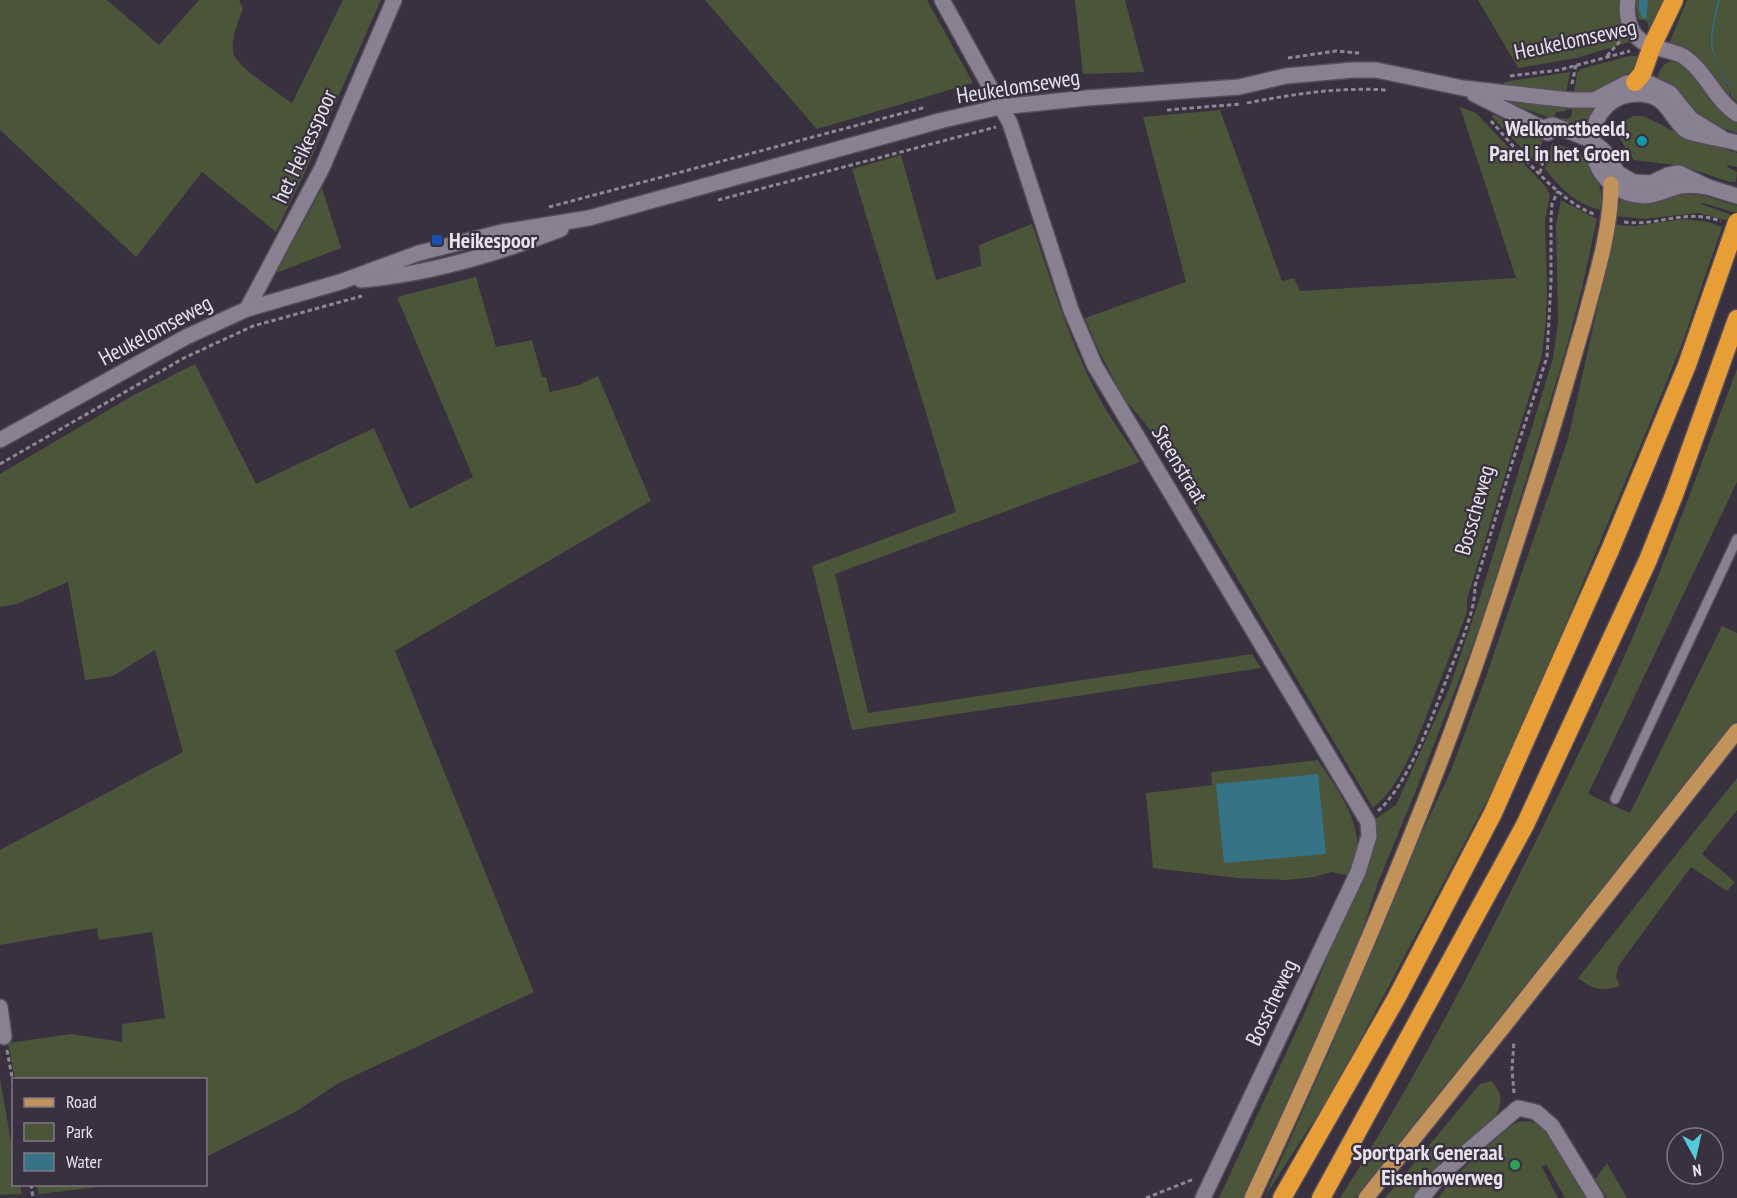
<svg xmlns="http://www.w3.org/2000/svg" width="1737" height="1198" font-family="'PT Sans Narrow',sans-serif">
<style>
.green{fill:#4a5539}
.water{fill:#367386}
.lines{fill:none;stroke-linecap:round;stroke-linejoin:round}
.lane-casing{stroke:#544d5a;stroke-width:12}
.street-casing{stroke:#544d5a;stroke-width:18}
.secondary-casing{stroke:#544d5a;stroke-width:18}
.primary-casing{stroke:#544d5a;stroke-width:18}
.highway-casing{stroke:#544d5a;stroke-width:21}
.path{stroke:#8d8693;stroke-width:3;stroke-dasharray:4.5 3;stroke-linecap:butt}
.lane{stroke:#898092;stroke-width:9}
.street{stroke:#898092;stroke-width:15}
.secondary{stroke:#898092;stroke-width:15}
.primary{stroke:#c2925b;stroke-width:15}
.highway{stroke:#e89e36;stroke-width:18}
.highway-bridge-casing{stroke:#544d5a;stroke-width:21;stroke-linecap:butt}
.highway-bridge{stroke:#e89e36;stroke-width:18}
.culture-dot{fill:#0f9aa8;stroke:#393040;stroke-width:2}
.transit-dot{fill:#1a4fb4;stroke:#393040;stroke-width:2}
.leisure-dot{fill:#2e9e5b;stroke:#393040;stroke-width:2}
.labels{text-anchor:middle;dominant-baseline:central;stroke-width:4.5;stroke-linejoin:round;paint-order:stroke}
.street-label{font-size:22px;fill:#e7e2ec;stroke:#393040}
.poi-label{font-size:22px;font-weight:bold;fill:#e7e2ec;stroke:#393040;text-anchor:end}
</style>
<rect width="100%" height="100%" fill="#393040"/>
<!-- green -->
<g class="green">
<path d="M0,0H107L159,45L199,0H239L243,8C239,21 229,41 234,55C239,68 279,94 292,103L343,0H381L306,170L276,232L202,172L136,257L0,130Z"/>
<path d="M705,0H927L973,83L817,129Z"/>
<path d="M1075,0H1125L1144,72L1083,74Z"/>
<path d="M1478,0H1622C1616,18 1621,28 1633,41L1577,58L1518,68Z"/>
<path d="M1635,0H1639L1640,14L1647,16L1648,0H1664L1650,33L1647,21L1638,19Z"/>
<path d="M1687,0H1718C1707,45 1707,46 1728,87L1730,86C1706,50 1710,39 1720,0H1737V102L1731,96V92L1727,97C1705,68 1708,56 1669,44Z"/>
<path d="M1629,56H1642L1637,66L1632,71L1591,94H1574L1577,73L1581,69Z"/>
<path d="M1676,61L1686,66L1737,120V133L1711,124L1701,119L1682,94L1658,78C1659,67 1666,61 1676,61Z"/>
<path d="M1570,72L1566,94L1504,86V82Z"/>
<path d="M1508,100L1567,105L1566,111L1556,112L1553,119L1509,103Z"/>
<path d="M1460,107L1476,113L1546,187L1550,195L1545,221L1547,287L1546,319L1542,355L1467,599V612C1456,641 1444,670 1433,699C1419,734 1403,784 1373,808L1148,427L1123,397L1097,347L1085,318L1186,282L1143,117L1220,110L1282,281L1294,278L1300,291L1516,278Z"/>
<path d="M1573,107L1595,108L1585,130L1558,122L1561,118L1566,119L1571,117Z"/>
<path d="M1493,114L1543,139L1537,164L1492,117Z"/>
<path d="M1633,116H1644L1685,137L1737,153V167L1728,165L1727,167L1737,172L1736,182H1730L1682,166L1634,160L1615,132L1620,124Z"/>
<path d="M1552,143C1563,146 1576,149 1584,157C1598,169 1602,194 1604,211C1577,205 1562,190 1545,169Z"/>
<path d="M901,155L936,280L981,266L979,245L1032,224C1053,286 1072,351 1105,408C1116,426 1129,444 1140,462L835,574L868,713L1252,654L1261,668L852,730L812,566L956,512L852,169Z"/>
<path d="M322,188L341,248L276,273Z"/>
<path d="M1687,194L1706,196L1737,206V213L1703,203L1701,204L1737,217V223L1699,213L1643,219L1616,216L1621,198C1642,203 1666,198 1687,194Z"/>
<path d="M1561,200L1597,219L1582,288L1565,353L1483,619L1415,793L1379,880L1360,938L1335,1001L1248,1198H1219L1305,1012L1360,877L1372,821L1396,805L1449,689L1482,591L1553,358L1558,322L1556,225Z"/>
<path d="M1684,219L1708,222L1722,227L1683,341L1649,425L1551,659L1493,789L1336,1086L1264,1198L1329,1052L1359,975L1398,885L1451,770L1484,682L1568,439L1616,225L1635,226Z"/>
<path d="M476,277L496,347L532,340L542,377H546L550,392L579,385L598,376L651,501L395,651L534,992L337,1084L297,1111L206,1157V1080L15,1079L8,1043L71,1034L122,1042V1024L165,1018L152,932L99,940L97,928L0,945V850L183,752L155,650L113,676L85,680L68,582L17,604L0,607V474L132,396L195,364L256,484L374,428L410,509L473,477L397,297Z"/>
<path d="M1737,369V482L1588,794L1630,813L1722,626L1737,633V721L1355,1198H1340C1412,1085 1474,966 1534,845C1570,771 1608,696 1640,620C1675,537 1705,453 1737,369Z"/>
<path d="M1318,760C1336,789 1361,818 1357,854C1356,861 1352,869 1350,876L1331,872L1314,877L1287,880L1238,878L1153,868L1146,793L1212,785L1211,772Z"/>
<path d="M1737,778V810L1702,854L1735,882L1727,891L1691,867L1619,965L1616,977L1620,986C1599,992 1595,990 1578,978Z"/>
<path d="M0,1079L13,1152L14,1184L20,1185L22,1194L0,1195Z"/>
<path d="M1491,1081C1504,1095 1502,1102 1495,1118L1413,1198H1385L1480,1084Z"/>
<path d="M1530,1121L1542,1127L1587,1198H1565L1546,1164L1542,1167L1558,1198H1438L1456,1175L1508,1128L1517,1122Z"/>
<path d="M1607,1163L1627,1198H1607L1595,1179Z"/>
<path d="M37,1185V1184L115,1185L39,1194Z"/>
</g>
<!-- water -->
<g class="water">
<path d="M1639,0H1648L1647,16L1645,19L1642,18L1639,10Z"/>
<path d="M1718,0H1720C1710,37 1707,53 1730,86L1729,87C1706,47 1708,43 1718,0Z"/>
<path d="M1318,774L1326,854L1224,863L1216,784Z"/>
</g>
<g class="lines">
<!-- lane casing -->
<g class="lane-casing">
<path id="lane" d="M1615,799L1737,539"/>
</g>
<!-- street casing -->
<g class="street-casing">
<g id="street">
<path d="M942,0L1010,123L1071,310L1095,366L1368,822L1369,836L1358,872L1203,1198"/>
<path d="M1628,0C1626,11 1628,27 1636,36C1648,50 1668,48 1683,56C1706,71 1714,99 1737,114"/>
<path d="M247,309L322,168L394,0"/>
<path d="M0,1007L4,1037"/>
<path d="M1422,1198L1440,1175L1518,1108L1536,1112L1552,1126L1596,1198"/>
</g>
</g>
<!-- secondary casing -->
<g class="secondary-casing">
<g id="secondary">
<path d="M1474,94L1542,128L1548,133"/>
<path d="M1542,128L1553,125L1591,140L1604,151L1618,173L1633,182L1651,183L1668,175L1679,173L1708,187L1737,196"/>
<path d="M1708,187C1700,186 1690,184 1681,186C1661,190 1650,201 1628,193C1575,175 1583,93 1639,94C1667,95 1668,114 1684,129C1693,136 1724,138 1737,143"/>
<path d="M361,280C430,274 497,254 561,229"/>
<path d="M0,440L186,337L247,309L340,282L419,253L502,232L589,218L943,120L1000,107L1087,98L1239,87L1286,76L1353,70H1376L1463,88L1570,100H1594L1627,83H1649L1670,93L1691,119L1722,138"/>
</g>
</g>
<!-- primary casing -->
<g class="primary-casing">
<g id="primary">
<path d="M1252,1198C1318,1057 1381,915 1437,770C1475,672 1507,572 1539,472C1555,423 1569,372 1584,322C1596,276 1611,231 1611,184"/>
<path d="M1366,1198L1500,1031L1737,731"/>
</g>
</g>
<!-- highway casing -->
<g class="highway-casing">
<g id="highway">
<path d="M1635,82L1642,74L1652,46L1674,0"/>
<path d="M1282,1198L1397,997L1493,813L1610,550L1687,365L1729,245"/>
<path d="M1321,1198L1525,825L1648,560L1674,495L1737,319"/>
</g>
</g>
<!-- path -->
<g class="path">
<path d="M1607,56L1620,41"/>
<path d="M1288,58L1336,51L1359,53"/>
<path d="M1510,76L1559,70L1630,51"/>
<path d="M1572,84L1576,65"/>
<path d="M1247,103C1294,94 1339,87 1386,90"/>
<path d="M1167,110L1241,104"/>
<path d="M1491,121C1516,149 1559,202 1594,214"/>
<path d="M1540,173L1546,149"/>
<path d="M718,200L996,127"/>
<path d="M549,207L926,107"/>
<path d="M1624,222C1658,227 1683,208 1721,221"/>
<path d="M135,345L179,320L196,313"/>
<path d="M0,464L184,358L253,326L362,296"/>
<path d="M1378,811C1409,783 1432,717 1447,678C1456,655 1466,632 1472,609C1474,601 1475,593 1475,586L1513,460L1547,357L1551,281V217L1552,204L1558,191"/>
<path d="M7,1050L14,1088"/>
<path d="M1514,1093L1512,1069L1514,1041"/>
<path d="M31,1184L33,1198"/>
<path d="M1146,1198L1194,1179"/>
</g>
<!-- lane -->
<use href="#lane" class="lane"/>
<!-- street -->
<use href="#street" class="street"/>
<!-- secondary -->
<use href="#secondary" class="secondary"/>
<!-- primary -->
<use href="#primary" class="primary"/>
<!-- highway -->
<use href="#highway" class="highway"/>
<!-- highway-bridge casing -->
<g class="highway-bridge-casing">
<path id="highway-bridge" d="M1729,245L1737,222"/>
</g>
<!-- highway-bridge -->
<use href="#highway-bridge" class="highway-bridge"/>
</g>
<!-- markers -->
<circle class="culture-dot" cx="1642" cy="141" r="6"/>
<rect class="transit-dot" x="431" y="234" width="12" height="12" rx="3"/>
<circle class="leisure-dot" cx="1515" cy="1165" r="6"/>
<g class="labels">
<!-- street labels -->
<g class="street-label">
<text transform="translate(1575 39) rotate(-12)">Heukelomseweg</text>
<text transform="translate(1018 86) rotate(-9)">Heukelomseweg</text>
<text transform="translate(304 146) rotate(-65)">het Heikesspoor</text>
<text transform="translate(155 330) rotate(-28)">Heukelomseweg</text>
<text transform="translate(1180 464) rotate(59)">Steenstraat</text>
<text transform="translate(1474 510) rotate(-74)">Bosscheweg</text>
<text transform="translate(1271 1002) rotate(-65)">Bosscheweg</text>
</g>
<!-- poi labels -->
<g class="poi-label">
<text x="1630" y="128">Welkomstbeeld,<tspan x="1630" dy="25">Parel in het Groen</tspan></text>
<text x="449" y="240" text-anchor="start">Heikespoor</text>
<text x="1503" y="1152">Sportpark Generaal<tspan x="1503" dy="25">Eisenhowerweg</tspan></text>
</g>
</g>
<!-- legend -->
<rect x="12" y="1078" width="195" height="108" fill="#393040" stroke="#7f7785" stroke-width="1.5"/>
<rect x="24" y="1098" width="30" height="9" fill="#c2925b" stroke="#7f7785" stroke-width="1.5"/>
<text x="66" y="1108" font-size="18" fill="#e7e2ec">Road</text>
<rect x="24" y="1123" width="30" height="18" fill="#4a5539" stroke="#7f7785" stroke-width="1.5"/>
<text x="66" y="1138" font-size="18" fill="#e7e2ec">Park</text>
<rect x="24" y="1153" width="30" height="18" fill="#367386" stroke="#7f7785" stroke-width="1.5"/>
<text x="66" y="1168" font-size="18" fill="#e7e2ec">Water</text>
<!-- north arrow -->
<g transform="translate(1695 1156) rotate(172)"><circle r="28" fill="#393040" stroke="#7f7785" stroke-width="1.5"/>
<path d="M0-4.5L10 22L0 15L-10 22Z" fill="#54cadd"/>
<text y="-9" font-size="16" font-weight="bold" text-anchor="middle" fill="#e7e2ec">N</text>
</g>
</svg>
